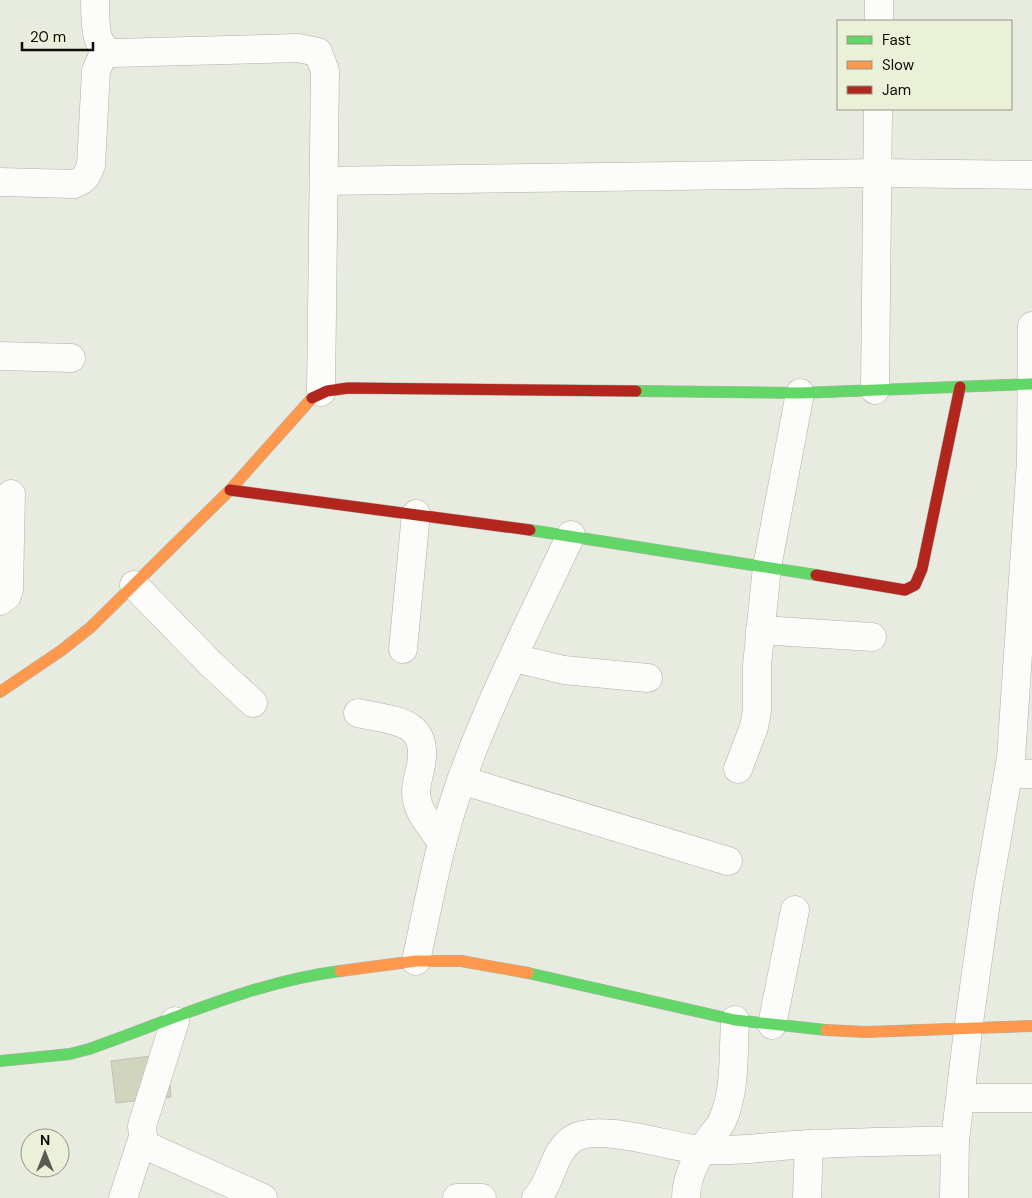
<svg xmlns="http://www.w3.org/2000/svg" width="1032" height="1198" font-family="'DM Sans',sans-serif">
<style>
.building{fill:#d0d5bd;stroke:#bfc1b7}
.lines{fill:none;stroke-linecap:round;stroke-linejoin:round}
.street-casing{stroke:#aeb1a7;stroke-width:29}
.fast-casing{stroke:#aeb1a7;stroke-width:12}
.slow-casing{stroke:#aeb1a7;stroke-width:12}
.jam-casing{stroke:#aeb1a7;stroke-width:12}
.street{stroke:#fcfcfa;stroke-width:28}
.fast{stroke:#63d668;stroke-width:11}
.slow{stroke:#ff974d;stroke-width:11}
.jam{stroke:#b3261e;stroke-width:11}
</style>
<rect width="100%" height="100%" fill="#e8ebdf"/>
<!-- building -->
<path class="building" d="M167,1054L171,1097L116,1103L111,1061Z"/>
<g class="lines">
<!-- street casing -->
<g class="street-casing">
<g id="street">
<path d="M95,0C96,18 92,47 113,53L298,48L318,52L325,71L321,392"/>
<path d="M879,21V0"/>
<path d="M325,181L877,173L1032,175"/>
<path d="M0,182L74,184C85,180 87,176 91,165L96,71L105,50"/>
<path d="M0,356L71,358"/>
<path d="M875,390L878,109"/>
<path d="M134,585L210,663L253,703"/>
<path d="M0,601L7,596L9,589L11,494"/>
<path d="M760,630L872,637"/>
<path d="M403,649L416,514"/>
<path d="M514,658L564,670L648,678"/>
<path d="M358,713C393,721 429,719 421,765C419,776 414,788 417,800C419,814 434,830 442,843"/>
<path d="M738,769L754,727L757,710V665L767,567L800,393"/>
<path d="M1009,774H1032"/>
<path d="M461,780L728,861"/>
<path d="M416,961C429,901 440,839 461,781C491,697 533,616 571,535"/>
<path d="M175,1021L142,1126L143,1137L147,1146L263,1198"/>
<path d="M772,1025L795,910"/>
<path d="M961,1098H1032"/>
<path d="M123,1198L143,1137"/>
<path d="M457,1198H482"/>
<path d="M536,1198C553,1182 552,1151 574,1138C600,1123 670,1147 701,1150C731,1152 765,1147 795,1145C849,1142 902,1142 955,1140"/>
<path d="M686,1198C686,1176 697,1156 710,1138C714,1132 721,1126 723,1119C736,1089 733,1052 735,1020"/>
<path d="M807,1198L809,1144"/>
<path d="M954,1198L955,1140L968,1030L987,895L1011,758L1031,461L1032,326"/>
</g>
</g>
<!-- fast casing -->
<g class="fast-casing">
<g id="fast">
<path d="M636,391L800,393L1031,384"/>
<path d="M530,530L816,575"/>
<path d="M528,973L735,1020L826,1030"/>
<path d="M0,1061L70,1054L89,1049C171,1020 254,982 340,971"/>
</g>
</g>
<!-- slow casing -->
<g class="slow-casing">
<g id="slow">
<path d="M0,692L62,650L91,627L230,490L312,398"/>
<path d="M340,971L416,961H461L528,973"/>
<path d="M826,1030L866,1032L1032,1026"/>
</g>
</g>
<!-- jam casing -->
<g class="jam-casing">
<g id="jam">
<path d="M312,398L327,391L348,388L636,391"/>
<path d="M230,490L530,530"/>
<path d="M816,575L905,590L915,585L922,569L960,387"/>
</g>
</g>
<!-- street -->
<use href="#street" class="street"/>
<!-- fast -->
<use href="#fast" class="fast"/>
<!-- slow -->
<use href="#slow" class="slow"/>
<!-- jam -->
<use href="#jam" class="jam"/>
</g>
<!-- legend -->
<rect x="837" y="20" width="175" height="90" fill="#ebf1d9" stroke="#929685"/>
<rect x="847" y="36" width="25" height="8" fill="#63d668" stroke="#929685"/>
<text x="882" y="45" font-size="15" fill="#0c0d06">Fast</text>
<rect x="847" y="61" width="25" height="8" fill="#ff974d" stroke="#929685"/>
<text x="882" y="70" font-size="15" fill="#0c0d06">Slow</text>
<rect x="847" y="86" width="25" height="8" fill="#b3261e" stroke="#929685"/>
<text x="882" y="95" font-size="15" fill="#0c0d06">Jam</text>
<!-- north arrow -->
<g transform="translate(45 1153)"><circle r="24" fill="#ebf1d9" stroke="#929685"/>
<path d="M0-4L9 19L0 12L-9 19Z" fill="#595b52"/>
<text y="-8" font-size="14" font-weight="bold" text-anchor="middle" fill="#0c0d06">N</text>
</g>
<!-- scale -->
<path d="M22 42v8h71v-8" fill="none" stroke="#0c0d06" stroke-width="2.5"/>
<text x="30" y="42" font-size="15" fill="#0c0d06" stroke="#ebf1d9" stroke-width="4" paint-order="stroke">20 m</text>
</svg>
